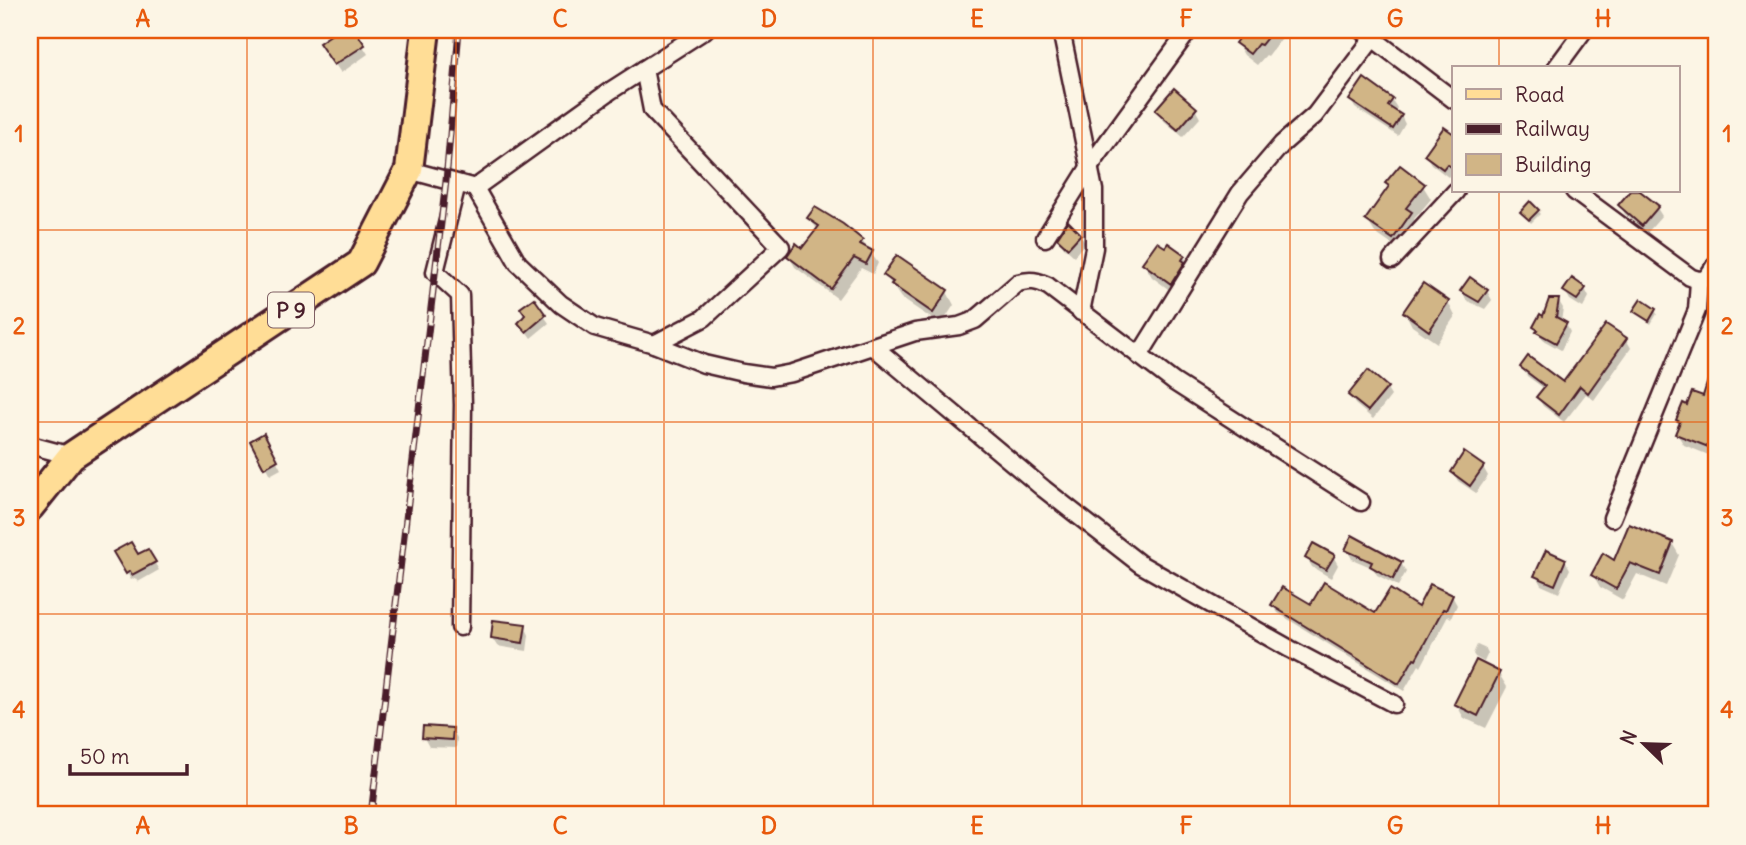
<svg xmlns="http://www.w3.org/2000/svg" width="1746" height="845" font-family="Delius,sans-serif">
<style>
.shadow{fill:#0003}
.building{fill:#d1b586;stroke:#4a1f2b;stroke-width:2}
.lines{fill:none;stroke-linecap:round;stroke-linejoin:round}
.minor-casing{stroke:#4a1f2b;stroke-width:21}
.primary-casing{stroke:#4a1f2b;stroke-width:32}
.minor{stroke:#fcf5e5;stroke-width:16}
.primary{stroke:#ffdd96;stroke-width:26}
.rail-casing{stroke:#4a1f2b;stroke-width:7}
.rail{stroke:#fcf5e5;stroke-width:4.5;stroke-dasharray:13;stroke-linecap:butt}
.grid{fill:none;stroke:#e8590c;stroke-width:2;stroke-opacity:0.55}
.labels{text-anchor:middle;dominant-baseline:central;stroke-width:7;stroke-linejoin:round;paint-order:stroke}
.shield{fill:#fcf5e5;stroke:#7f5f63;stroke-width:2}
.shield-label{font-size:21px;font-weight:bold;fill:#4a1f2b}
.neatline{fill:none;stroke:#e8590c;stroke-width:2.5}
.grid-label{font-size:23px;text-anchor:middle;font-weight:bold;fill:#e8590c}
</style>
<rect width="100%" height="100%" fill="#fcf5e5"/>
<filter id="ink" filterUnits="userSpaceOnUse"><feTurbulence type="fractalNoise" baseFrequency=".0143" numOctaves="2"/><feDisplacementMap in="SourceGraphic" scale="14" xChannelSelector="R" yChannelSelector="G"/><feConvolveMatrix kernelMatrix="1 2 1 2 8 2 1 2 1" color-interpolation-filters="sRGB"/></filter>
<g filter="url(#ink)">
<!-- shadow -->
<g class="shadow">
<path d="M341,30H353L368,54L341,73L321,44Z"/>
<path d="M924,30H942L934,40Z"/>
<path d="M1240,30H1288L1268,56L1266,55L1257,65L1244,55L1237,43L1243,35Z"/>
<path d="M1351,100H1392L1397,108L1394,112L1401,116L1405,124L1398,136L1355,108Z"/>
<path d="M1716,100V120L1709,109Z"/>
<path d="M1195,109L1200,118L1183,137L1162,119L1157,110Z"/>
<path d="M1454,136V172L1448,177L1431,164L1426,155Z"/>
<path d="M1387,183L1423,186L1431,199L1414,219L1418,226L1401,251L1375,233L1367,220L1390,188Z"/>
<path d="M1633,191H1638L1657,208L1662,216L1647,233L1625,214L1620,205Z"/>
<path d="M1537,211L1540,214L1531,223L1522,212Z"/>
<path d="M809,218L862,241L878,263L873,274L861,268L838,299L795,267L789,256L803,251L818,230Z"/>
<path d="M1080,235L1085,243L1074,256L1064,247L1059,238Z"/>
<path d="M1184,256L1191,270L1179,297L1152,277L1144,264Z"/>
<path d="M885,275L947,292L954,305L941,325L901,298Z"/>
<path d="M1585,289L1589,297L1583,308L1570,300L1565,291Z"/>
<path d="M1462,291H1487L1492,300L1485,309L1466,300Z"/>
<path d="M1558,300L1563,308L1561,322L1566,324L1570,332L1561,350L1543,340L1535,327Z"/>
<path d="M1448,302L1455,316L1437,343L1412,326L1405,312Z"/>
<path d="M1655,310L1657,314L1651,324L1635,311Z"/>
<path d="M544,316L549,323L531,338L520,323Z"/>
<path d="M1626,339L1631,348L1594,400L1586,394L1564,422L1543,406L1538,398L1545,389L1527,376L1522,367L1563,384Z"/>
<path d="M1709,383L1716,385V458L1684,445L1677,434L1680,425L1678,420L1688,407L1704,399Z"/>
<path d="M1386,388L1391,396L1373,419L1355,404L1350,395Z"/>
<path d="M263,436L281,469L270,475L252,441Z"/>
<path d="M1483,467L1488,476L1476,493L1458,481L1453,472Z"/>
<path d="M1672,543L1679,555L1666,586L1637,574L1623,600L1600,587L1593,575L1615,562Z"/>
<path d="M1347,550L1401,563L1406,572L1398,586L1377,575L1373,568L1352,559Z"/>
<path d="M147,551L159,570L138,582L135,578L131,580L116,553L138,557Z"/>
<path d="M1333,556L1338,565L1331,578L1312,567L1307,558Z"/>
<path d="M1565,560L1570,569L1559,593L1541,585L1536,576Z"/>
<path d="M1452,596L1457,605L1451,618L1448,616L1421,667L1419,665L1404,691L1278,613L1273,605L1375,615L1419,610Z"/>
<path d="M525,626L529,635L527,651L497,646L492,638Z"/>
<path d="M1477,645L1486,649L1488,653L1484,662L1475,657L1473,654Z"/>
<path d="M1499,674L1507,687L1486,728L1464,718L1456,704Z"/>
<path d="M452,729L457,738L456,748L429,747L424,738Z"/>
</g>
<!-- building -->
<g class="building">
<path d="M338,30H355L365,45L334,65L319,43Z"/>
<path d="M1240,30H1273L1261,45L1258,44L1250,54L1235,43L1243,32Z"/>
<path d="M1364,78L1393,99L1388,106L1402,115L1393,129L1349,100Z"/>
<path d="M1174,88L1197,108L1178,130L1155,110Z"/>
<path d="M1444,127L1454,134V169L1447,164L1443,169L1424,155Z"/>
<path d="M1400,165L1425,184L1406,208L1412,212L1393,239L1365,220L1389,186L1385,183Z"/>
<path d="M1630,191H1640L1659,206L1642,226L1618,205Z"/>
<path d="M1530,201L1539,210L1529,220L1520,212Z"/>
<path d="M815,207L843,224L863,240L860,244L873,251L866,264L854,258L831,289L787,256L796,243L802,248L819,226L807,218Z"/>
<path d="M1068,221L1081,234L1068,248L1057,238Z"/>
<path d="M1157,242L1165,247L1168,243L1185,255L1182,260L1185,262L1171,284L1142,263Z"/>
<path d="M897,255L948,290L933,313L891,284L893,282L883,275Z"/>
<path d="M1470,277L1488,290L1479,302L1460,291Z"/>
<path d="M1572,278L1586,288L1577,300L1563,291Z"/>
<path d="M1423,283L1449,301L1429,331L1403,312Z"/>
<path d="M534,298L546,315L526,332L518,323L525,315L520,308Z"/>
<path d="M1549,299H1559L1556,317L1567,323L1556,343L1536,332L1538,330L1533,327L1540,314L1543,316Z"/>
<path d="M1641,299L1656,309L1649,321L1633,311Z"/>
<path d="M1606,324L1627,338L1588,393L1580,386L1559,415L1536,397L1545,386L1520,367L1528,356L1563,382Z"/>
<path d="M1713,364L1716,365V450L1675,434L1680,422L1676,420L1683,403L1687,405L1692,392L1703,396Z"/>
<path d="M1368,370L1388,387L1368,411L1348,395Z"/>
<path d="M264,433L278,460L264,468L250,441Z"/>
<path d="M1464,452L1484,466L1470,486L1451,472Z"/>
<path d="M1629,524L1673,542L1660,575L1630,563L1616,589L1591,575L1603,553L1614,560Z"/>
<path d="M1352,535L1402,562L1393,579L1370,566L1372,562L1345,550Z"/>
<path d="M131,542L138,554L148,549L156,562L132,575L130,571L126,574L113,552Z"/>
<path d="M1313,543L1335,555L1326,570L1305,558Z"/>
<path d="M1546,550L1566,559L1555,585L1534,576Z"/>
<path d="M1324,582L1375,613L1390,589L1418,607L1430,584L1453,595L1446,610L1443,609L1416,659L1414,658L1399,684L1271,605L1282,587L1311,604Z"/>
<path d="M493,620L526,624L523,643L491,638Z"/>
<path d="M1476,660L1500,672L1478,716L1454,704Z"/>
<path d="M423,726L453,728L452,740L422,738Z"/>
</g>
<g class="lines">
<!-- minor casing -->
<g class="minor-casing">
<g id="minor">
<path d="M1061,30L1094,190V248L1081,312"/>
<path d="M1362,30L1454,100"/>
<path d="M1556,68L1584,30"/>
<path d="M644,69L652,110L781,247L704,318L654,344"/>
<path d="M409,170L475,188L610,91L705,30"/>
<path d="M457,184L435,272L460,295L463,405L460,627"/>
<path d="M475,188L518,263L561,304L595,327L654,344L704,364L743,373L771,377L792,373L915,332L959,326L975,320L1018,283C1030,279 1038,281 1048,286L1174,382L1361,502"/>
<path d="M1574,191L1690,277C1706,284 1707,277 1716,264"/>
<path d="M1045,238L1090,166L1189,30"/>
<path d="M1392,260L1456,191"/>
<path d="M874,347L1044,489L1140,564L1290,649L1394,704"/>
<path d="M1139,356L1240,193L1282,144L1315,115L1373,38"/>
<path d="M30,445L71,456"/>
<path d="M1612,518L1697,310L1699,281"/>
</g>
</g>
<!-- primary casing -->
<g class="primary-casing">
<path id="primary" d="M30,507L71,456L361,263L409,170L426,30"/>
</g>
<!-- minor -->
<use href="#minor" class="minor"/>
<!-- primary -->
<use href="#primary" class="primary"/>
<!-- rail casing -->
<g class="rail-casing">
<path id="rail" d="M371,815L446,181L459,30"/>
</g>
<!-- rail -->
<use href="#rail" class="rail"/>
</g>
</g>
<!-- grid -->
<path class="grid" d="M247,30V815M456,30V815M664,30V815M873,30V815M1082,30V815M1290,30V815M1499,30V68M1499,191V815M30,230H1716M30,422H1716M30,614H1716"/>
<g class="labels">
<!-- shield labels -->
<rect class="shield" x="268" y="292.5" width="46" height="35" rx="5"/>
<g class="shield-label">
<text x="291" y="310">P 9</text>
</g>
</g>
<!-- margin -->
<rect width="1746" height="845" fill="none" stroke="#fcf5e5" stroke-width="77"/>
<!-- legend -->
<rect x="1452" y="66" width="228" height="126" fill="#fcf5e5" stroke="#b59f9b" stroke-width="2"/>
<rect x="1466" y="89" width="35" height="10" fill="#ffdd96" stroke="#b59f9b" stroke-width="2"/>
<text x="1515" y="102" font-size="21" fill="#4a1f2b">Road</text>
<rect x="1466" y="124" width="35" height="10" fill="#4a1f2b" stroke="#b59f9b" stroke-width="2"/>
<text x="1515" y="136" font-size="21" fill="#4a1f2b">Railway</text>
<rect x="1466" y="154" width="35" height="21" fill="#d1b586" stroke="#b59f9b" stroke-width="2"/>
<text x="1515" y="172" font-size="21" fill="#4a1f2b">Building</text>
<!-- north arrow -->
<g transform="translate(1644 744) rotate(293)" stroke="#fcf5e5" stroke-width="5" paint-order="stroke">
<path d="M0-5L12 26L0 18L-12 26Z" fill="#4a1f2b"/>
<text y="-10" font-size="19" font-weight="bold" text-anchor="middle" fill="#4a1f2b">N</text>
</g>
<!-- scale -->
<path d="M70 764v10h117v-10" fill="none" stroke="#4a1f2b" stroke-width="3.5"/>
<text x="80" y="764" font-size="21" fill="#4a1f2b" stroke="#fcf5e5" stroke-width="5" paint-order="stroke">50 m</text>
<rect x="38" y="38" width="1670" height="768" class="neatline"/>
<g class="grid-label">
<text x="143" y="27">A</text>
<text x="351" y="27">B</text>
<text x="560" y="27">C</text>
<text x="769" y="27">D</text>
<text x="977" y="27">E</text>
<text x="1186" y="27">F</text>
<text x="1395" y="27">G</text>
<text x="1603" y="27">H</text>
<text x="19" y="142">1</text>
<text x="1727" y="142">1</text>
<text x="19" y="334">2</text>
<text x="1727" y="334">2</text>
<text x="19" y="526">3</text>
<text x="1727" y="526">3</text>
<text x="19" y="718">4</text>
<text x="1727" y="718">4</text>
<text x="143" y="834">A</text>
<text x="351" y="834">B</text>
<text x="560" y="834">C</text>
<text x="769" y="834">D</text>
<text x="977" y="834">E</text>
<text x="1186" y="834">F</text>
<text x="1395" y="834">G</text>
<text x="1603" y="834">H</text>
</g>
</svg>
